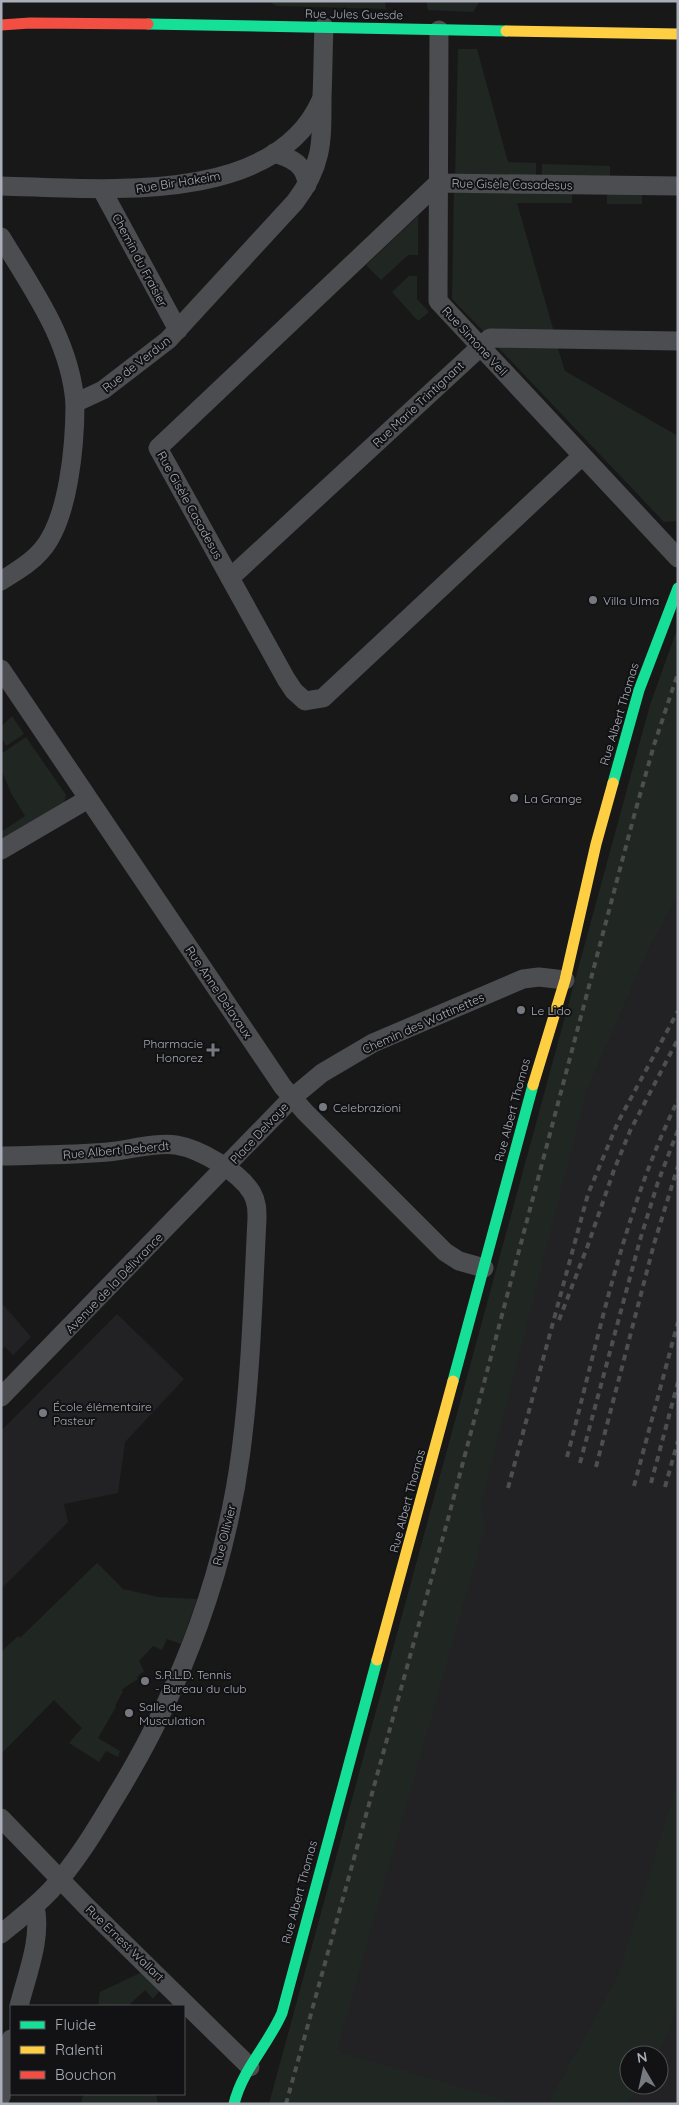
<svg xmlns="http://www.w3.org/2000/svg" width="679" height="2105" font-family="Quicksand,sans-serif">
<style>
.built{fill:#222224;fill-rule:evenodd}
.green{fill:#202621}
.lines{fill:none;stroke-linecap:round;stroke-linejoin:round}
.street{stroke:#4c4d50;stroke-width:19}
.fast{stroke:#16e098;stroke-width:11}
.slow{stroke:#ffcf43;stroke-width:11}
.jam{stroke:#f24e42;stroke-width:11}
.rail{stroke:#4d4e50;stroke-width:4;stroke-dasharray:6 5;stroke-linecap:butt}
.poi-dot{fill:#767a80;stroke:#121214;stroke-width:2}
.labels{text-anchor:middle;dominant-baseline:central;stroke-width:4;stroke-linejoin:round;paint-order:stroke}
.street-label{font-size:12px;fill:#a9aeb8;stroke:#121214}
.poi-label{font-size:12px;fill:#a9aeb8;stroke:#121214;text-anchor:start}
</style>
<rect width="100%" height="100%" fill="#181818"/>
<!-- built -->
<g class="built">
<path d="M678,627V2104H269L650,705ZM629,2055H659V2085H629Z"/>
<path d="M1,1302L31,1337L13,1355L5,1347L1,1350Z"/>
<path d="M117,1314L184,1379L125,1442L118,1493L64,1504L68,1522L1,1589V1431Z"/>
</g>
<!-- green -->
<g class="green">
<path d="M268,1H385L386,9L276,6Z"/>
<path d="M426,1H480L473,12L428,10Z"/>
<path d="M458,49H477L508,162L536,163V179H455Z"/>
<path d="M542,164L610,166V181L542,179Z"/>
<path d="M454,188L572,190V203H517L554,332L483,331L452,299Z"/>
<path d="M607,190L642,191V204H607Z"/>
<path d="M418,216V255H408L381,280L366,265Z"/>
<path d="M409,276H417V299L429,312L418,321L392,292Z"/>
<path d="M492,341L556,342L565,371L678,436V521L664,522Z"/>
<path d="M678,627V896L650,946L587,1090L481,1505L485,1529L337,2051L518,2104H269L650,705Z"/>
<path d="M12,716L24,734L6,746L1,736V727Z"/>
<path d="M26,737L66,795L64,803L3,838L1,832L25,816L11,793L1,769V754Z"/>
<path d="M97,1563L123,1589L158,1597L197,1599L181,1644L167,1639L162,1650L153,1646L139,1661L144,1671L137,1677L138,1679L121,1690L123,1691L115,1706L116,1707L98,1738L120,1751L118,1757L106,1751L99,1762L69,1743L82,1728L54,1700L1,1754V1652L18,1636L20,1638Z"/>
<path d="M678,1780V1994C675,2016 668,2036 658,2055H629V2085H640L627,2104H548L618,1976Z"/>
<path d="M142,1972L160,1990L153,1999L145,1990L128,2006H98L100,1992Z"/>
<path d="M83,2094H156L158,2104H81Z"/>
</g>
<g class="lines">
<!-- street -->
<g class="street">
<path d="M439,30L438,301L678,558"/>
<path d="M274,153C292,158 306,165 307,185"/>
<path d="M1,186C96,188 274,208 321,100"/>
<path d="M102,190L178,330"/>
<path d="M1,237C33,290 70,340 75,403"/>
<path d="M582,456L323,698L305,701L294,691L286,679L158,448L438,183L678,186"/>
<path d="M230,578L490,338L678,341"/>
<path d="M1,581C15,572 30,564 41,551C69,520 75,444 75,403L103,390L168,340L295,202C323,165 322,141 322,97C323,73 323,50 324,27"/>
<path d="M1,669L283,1087L305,1112L445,1252L459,1261L484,1268"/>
<path d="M1,850L88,799"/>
<path d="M1,1156C37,1155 73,1155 108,1152C129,1150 156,1142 176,1145C200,1149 240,1172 252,1193C257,1202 257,1210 257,1219C253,1296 251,1374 241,1451C226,1569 183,1684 122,1786C100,1822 80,1858 51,1890C36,1906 18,1920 1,1934"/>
<path d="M1,1397L292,1098L322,1073L373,1043L523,979L539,977L565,980"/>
<path d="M1,1818L86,1906L250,2067"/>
<path d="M19,2006C27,1974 42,1939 35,1906"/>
<path d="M1,2097L11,2039"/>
</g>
<!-- fast -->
<g class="fast">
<path d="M148,24L506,31"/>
<path d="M613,783L639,690L678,588"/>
<path d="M453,1381L533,1085"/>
<path d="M234,2104C242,2070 268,2045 282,2013L377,1660"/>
</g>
<!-- slow -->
<g class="slow">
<path d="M506,31L678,34"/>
<path d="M533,1085L565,980L596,844L613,783"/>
<path d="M377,1660L453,1381"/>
</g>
<!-- jam -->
<path class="jam" d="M1,25L30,23L148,24"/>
<!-- rail -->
<g class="rail">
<path d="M559,1320L588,1245L614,1170L630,1131L678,1039"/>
<path d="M567,1457C599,1337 623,1212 678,1100"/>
<path d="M580,1463L640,1240L658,1182L678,1130"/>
<path d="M596,1467L654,1244L678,1166"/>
<path d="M651,1483L678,1382"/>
<path d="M634,1486L678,1322"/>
<path d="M665,1487L678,1441"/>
<path d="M508,1488L588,1194L618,1122L678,1011"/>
<path d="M286,2104L448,1519L634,816L654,745L678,673"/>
</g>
</g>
<!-- markers -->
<g class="poi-dot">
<circle cx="593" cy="600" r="5"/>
<circle cx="514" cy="798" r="5"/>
<circle cx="521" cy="1010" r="5"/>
<path d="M210.5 1042.5h5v5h5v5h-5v5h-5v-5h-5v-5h5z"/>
<circle cx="323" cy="1107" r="5"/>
<circle cx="43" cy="1413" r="5"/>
<circle cx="145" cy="1681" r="5"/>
<circle cx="129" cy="1713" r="5"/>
</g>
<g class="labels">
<!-- street labels -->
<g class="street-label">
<text transform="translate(354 14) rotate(1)">Rue Jules Guesde</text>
<text transform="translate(178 182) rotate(-9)">Rue Bir Hakeim</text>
<text transform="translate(512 184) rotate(1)">Rue Gisèle Casadesus</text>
<text transform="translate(140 260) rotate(62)">Chemin du Fraisier</text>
<text transform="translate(475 341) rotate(47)">Rue Simone Veil</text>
<text transform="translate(136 364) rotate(-38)">Rue de Verdun</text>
<text transform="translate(418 404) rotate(-43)">Rue Marie Trintignant</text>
<text transform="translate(190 505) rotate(61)">Rue Gisèle Casadesus</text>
<text transform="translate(619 714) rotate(-73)">Rue Albert Thomas</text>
<text transform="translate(219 992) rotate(56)">Rue Anne Delavaux</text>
<text transform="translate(423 1023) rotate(-24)">Chemin des Wattinettes</text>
<text transform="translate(512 1110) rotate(-75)">Rue Albert Thomas</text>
<text transform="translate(259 1133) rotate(-47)">Place Delvoye</text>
<text transform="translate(116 1150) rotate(-5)">Rue Albert Deberdt</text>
<text transform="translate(114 1283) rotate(-46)">Avenue de la Délivrance</text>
<text transform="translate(407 1501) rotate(-75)">Rue Albert Thomas</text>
<text transform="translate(224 1535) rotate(-76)">Rue Ollivier</text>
<text transform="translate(299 1892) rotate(-75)">Rue Albert Thomas</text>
<text transform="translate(125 1943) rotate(44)">Rue Ernest Wallart</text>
</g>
<!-- poi labels -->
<g class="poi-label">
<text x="603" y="600">Villa Ulma</text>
<text x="524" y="798">La Grange</text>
<text x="531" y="1010">Le Lido</text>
<text x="203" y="1043" text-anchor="end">Pharmacie<tspan x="203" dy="14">Honorez</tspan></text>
<text x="333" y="1107">Celebrazioni</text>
<text x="53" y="1406">École élémentaire<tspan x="53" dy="14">Pasteur</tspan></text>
<text x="155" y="1674">S.R.L.D. Tennis<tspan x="155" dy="14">- Bureau du club</tspan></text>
<text x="139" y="1706">Salle de<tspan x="139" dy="14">Musculation</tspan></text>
</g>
</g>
<!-- border -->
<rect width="679" height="2105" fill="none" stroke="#a9aeb8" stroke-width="5"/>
<!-- legend -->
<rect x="10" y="2005" width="175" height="90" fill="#121214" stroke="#4e5056"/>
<rect x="20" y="2021" width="25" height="8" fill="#16e098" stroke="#4e5056"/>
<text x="55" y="2030" font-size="15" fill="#a9aeb8">Fluide</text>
<rect x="20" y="2046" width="25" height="8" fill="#ffcf43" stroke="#4e5056"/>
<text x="55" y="2055" font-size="15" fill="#a9aeb8">Ralenti</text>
<rect x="20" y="2071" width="25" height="8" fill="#f24e42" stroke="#4e5056"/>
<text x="55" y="2080" font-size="15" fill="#a9aeb8">Bouchon</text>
<!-- north arrow -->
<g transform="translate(644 2070) rotate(351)"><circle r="24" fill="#121214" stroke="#4e5056"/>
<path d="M0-4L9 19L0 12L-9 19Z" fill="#767a80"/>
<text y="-8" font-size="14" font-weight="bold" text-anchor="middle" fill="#a9aeb8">N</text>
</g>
</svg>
